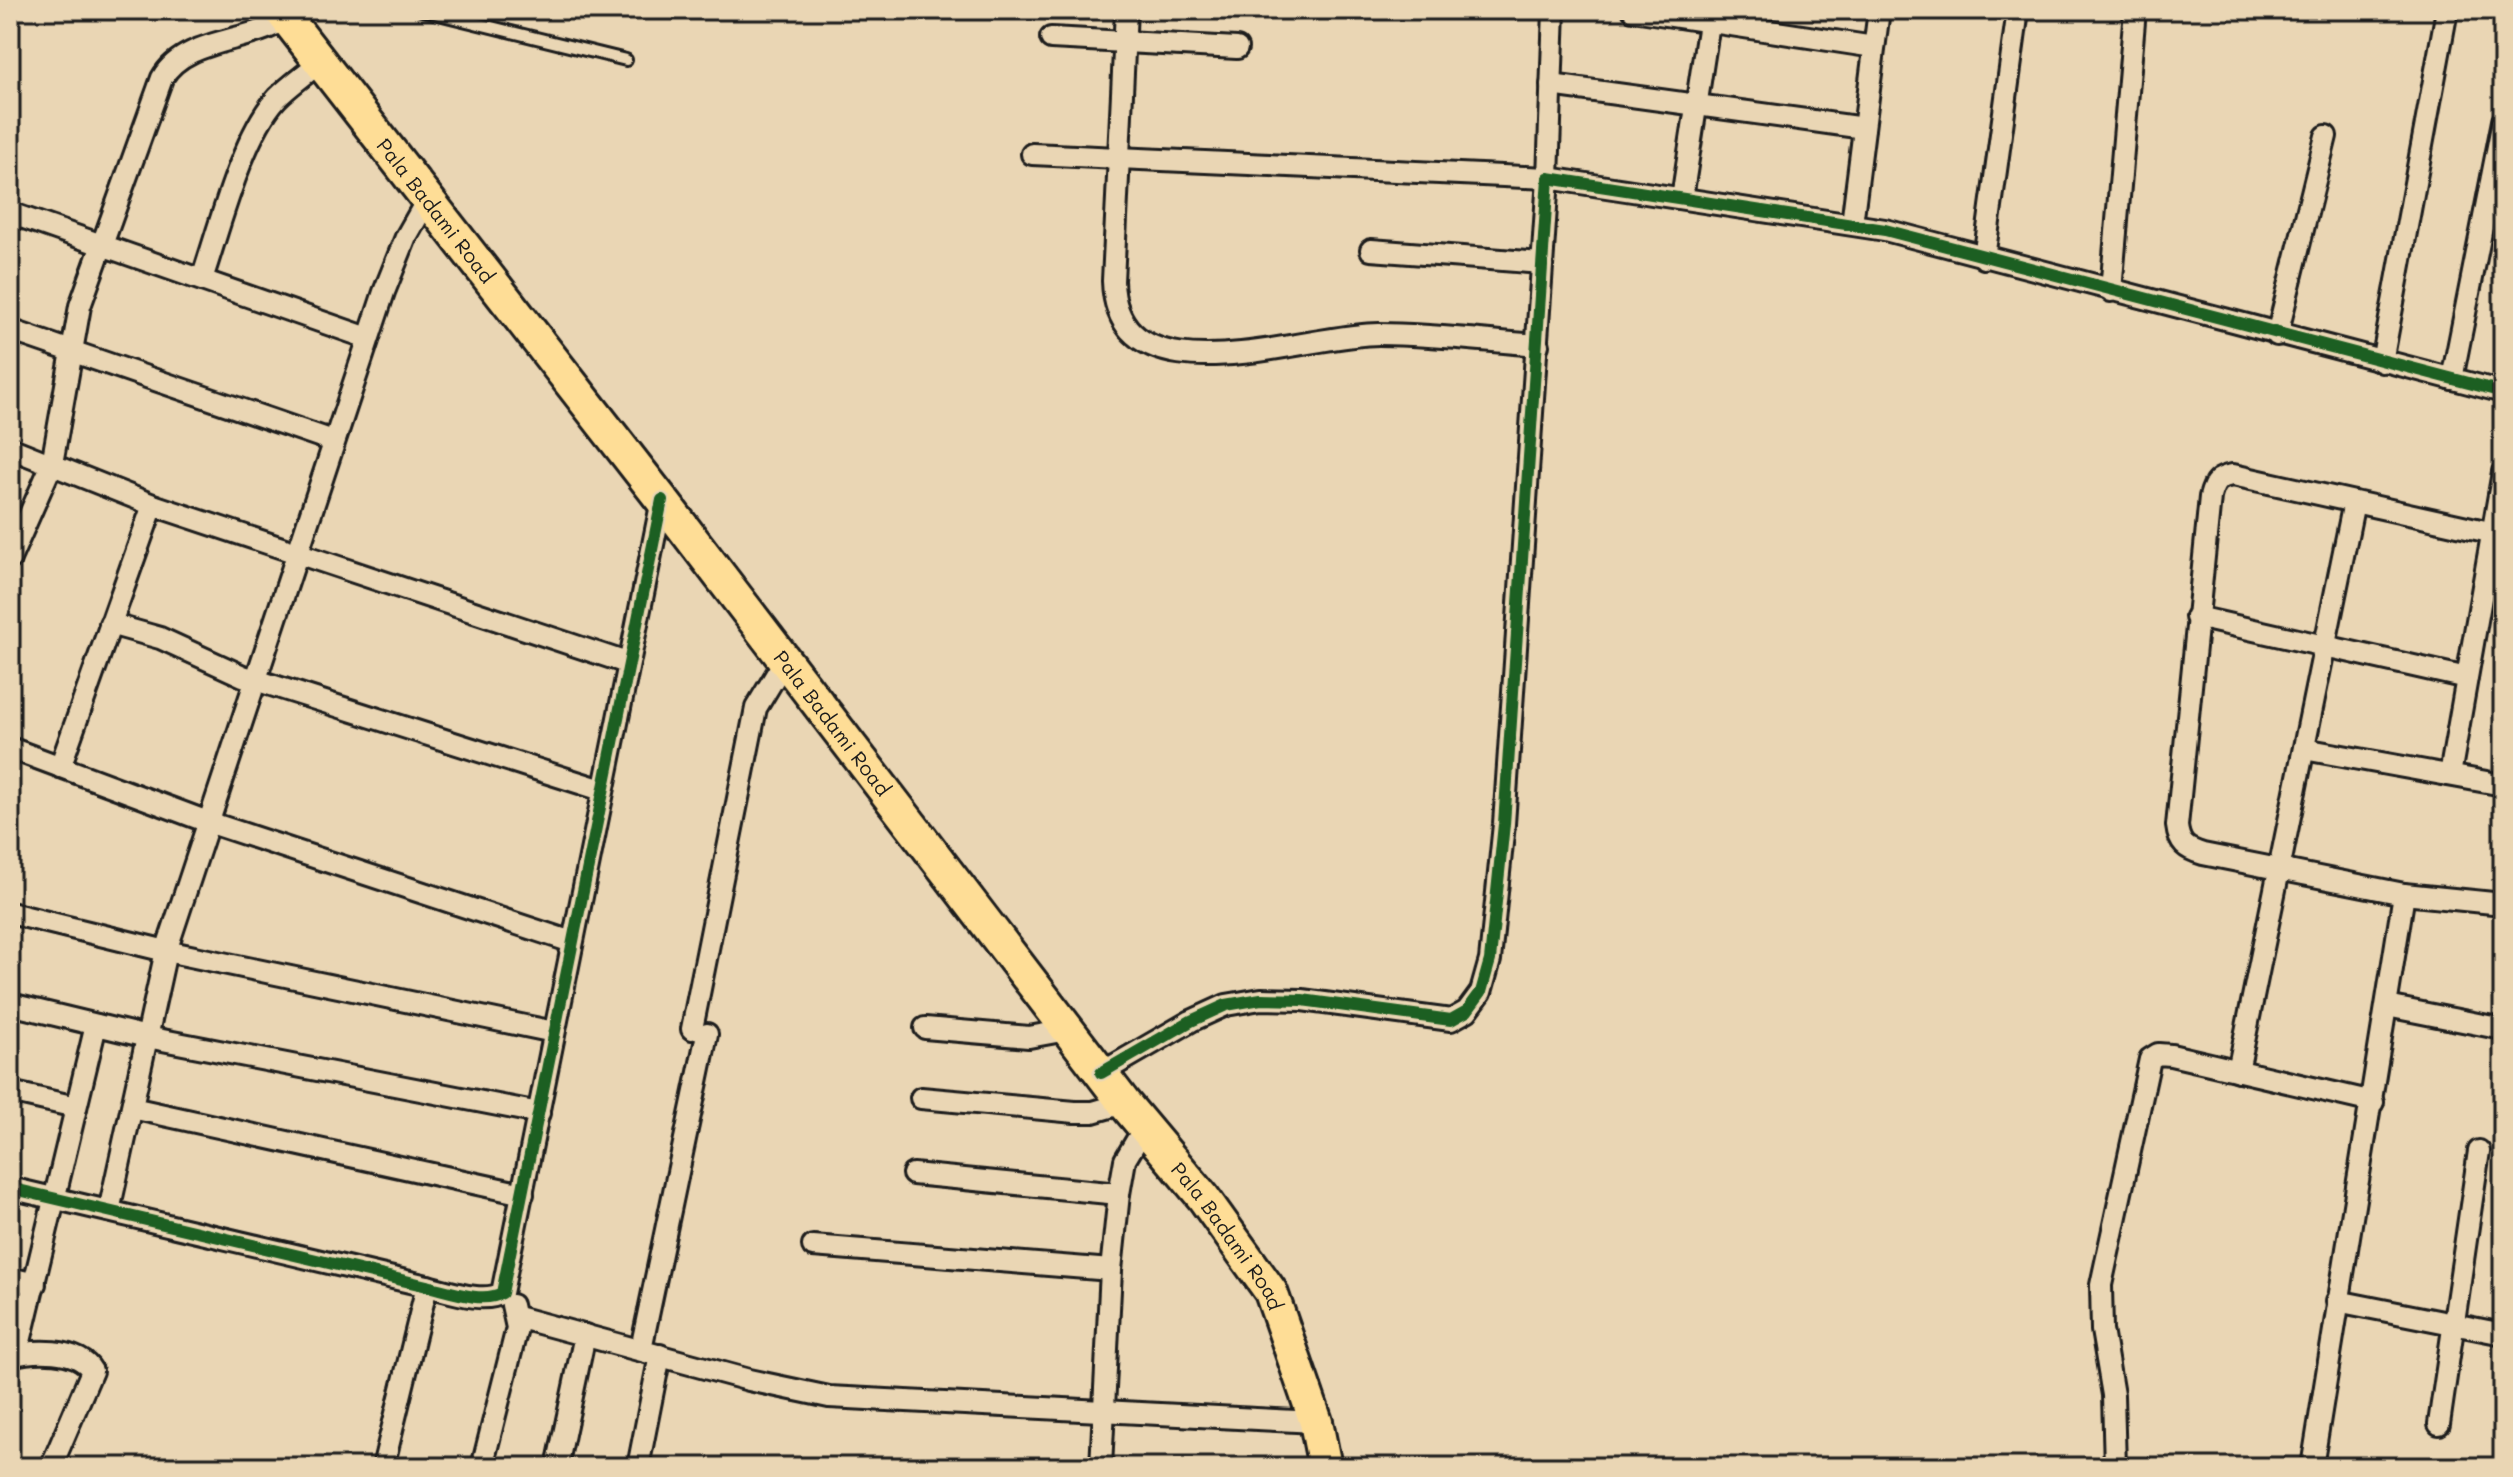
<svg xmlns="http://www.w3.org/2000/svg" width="2513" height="1477" font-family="Mali,sans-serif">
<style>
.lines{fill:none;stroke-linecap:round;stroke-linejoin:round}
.lane-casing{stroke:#1c1c1c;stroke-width:16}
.street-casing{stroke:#1c1c1c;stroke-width:26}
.primary-casing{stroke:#1c1c1c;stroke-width:38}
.lane{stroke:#ead6b4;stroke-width:10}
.street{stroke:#ead6b4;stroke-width:20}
.primary{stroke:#fedd96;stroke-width:32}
.cycleway-casing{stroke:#ead6b4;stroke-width:17}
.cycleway{stroke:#1b5e20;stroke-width:12}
.labels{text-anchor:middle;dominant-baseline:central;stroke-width:7;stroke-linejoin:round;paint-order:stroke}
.street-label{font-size:20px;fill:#1c1c1c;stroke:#ead6b4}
</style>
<rect width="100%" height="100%" fill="#ead6b4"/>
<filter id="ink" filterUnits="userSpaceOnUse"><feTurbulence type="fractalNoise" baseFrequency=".0125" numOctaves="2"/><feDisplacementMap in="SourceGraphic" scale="16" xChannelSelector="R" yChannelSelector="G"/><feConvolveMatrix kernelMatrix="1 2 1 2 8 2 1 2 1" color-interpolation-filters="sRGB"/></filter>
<g filter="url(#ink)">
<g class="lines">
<!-- lane casing -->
<g class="lane-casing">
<path id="lane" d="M422,10L626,60"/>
</g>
<!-- street casing -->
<g class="street-casing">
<g id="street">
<path d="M1126,10L1113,281C1117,407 1302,334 1379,334C1431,334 1485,341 1538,345"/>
<path d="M1633,10L1874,47"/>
<path d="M1051,38L1237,48"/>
<path d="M1551,85L1864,128"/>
<path d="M1032,154L1548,178L1554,10"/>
<path d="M1682,198L1711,10"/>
<path d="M10,213L368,338"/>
<path d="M1852,224L1879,10"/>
<path d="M1371,250L1542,263"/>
<path d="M1984,258L2018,10"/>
<path d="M202,279C219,229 242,136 277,98C290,85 306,74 320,62"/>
<path d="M2111,291L2135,10"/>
<path d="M10,330L333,441"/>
<path d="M2277,335L2326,136"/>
<path d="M2382,362L2447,10"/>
<path d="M2452,379L2503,121"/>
<path d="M10,448L153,505L627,663"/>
<path d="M2503,535L2233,475C2218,477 2214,482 2210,497L2177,826C2179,844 2186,849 2203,854L2404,894L2503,904"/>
<path d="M10,559L52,464L80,306L162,78C186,37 249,44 286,18"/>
<path d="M2196,617L2467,678"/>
<path d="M110,624L160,638L243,676L602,790"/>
<path d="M10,748L208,822L572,942"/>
<path d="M2304,749L2503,785"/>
<path d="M60,767L153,505"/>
<path d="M2450,775L2503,472"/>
<path d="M10,913L166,951L554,1032"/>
<path d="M10,1004L147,1037L539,1113"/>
<path d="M2387,1006L2503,1029"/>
<path d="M925,1028L1029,1037L1067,1030"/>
<path d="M692,1029L756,708L785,660"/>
<path d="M2238,1071L2354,502"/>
<path d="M1101,1073L1191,1021L1226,1005L1261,999L1302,1000L1451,1020L1467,1011L1481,992L1490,960L1504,824L1548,178L1885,230L2503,392"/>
<path d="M10,1092L76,1107"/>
<path d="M921,1098L1075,1112H1093L1124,1103"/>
<path d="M132,1108L523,1194"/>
<path d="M913,1174L1119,1194"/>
<path d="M10,1188L427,1286C449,1291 483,1304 502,1293L662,500"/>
<path d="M109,1211L166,951L384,292L406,237L427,200"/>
<path d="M813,1246L1111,1270"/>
<path d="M10,1278L35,1284"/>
<path d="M2337,1301L2503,1334"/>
<path d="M517,1317L749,1380L829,1397L1316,1422"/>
<path d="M641,1349L707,1034"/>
<path d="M17,1354L96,1025"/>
<path d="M10,1356C32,1350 78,1347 92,1371L51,1467"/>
<path d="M2439,1424L2479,1151"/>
<path d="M383,1467L427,1286"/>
<path d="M482,1467L517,1328L512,1305"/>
<path d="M557,1467L585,1335"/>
<path d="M638,1467L660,1355"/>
<path d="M1101,1467L1111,1270L1119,1194L1125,1160L1144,1128"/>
<path d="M2115,1467L2113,1395L2102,1330L2101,1285L2150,1059L2158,1054L2171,1055L2373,1102"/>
<path d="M2312,1467L2404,894"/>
</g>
</g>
<!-- primary casing -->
<g class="primary-casing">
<g id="primary">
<path id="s1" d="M280,10L662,500L1124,1103L1203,1197L1271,1292L1316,1422L1325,1467"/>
</g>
</g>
<!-- lane -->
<use href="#lane" class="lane"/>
<!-- street -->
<use href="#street" class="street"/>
<!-- primary -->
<use href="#primary" class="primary"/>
<!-- cycleway casing -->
<g class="cycleway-casing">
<g id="cycleway">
<path d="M1101,1073L1191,1021L1226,1005L1261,999L1302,1000L1451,1020L1467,1011L1481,992L1490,960L1504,824L1548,178L1885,230L2503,392"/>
<path d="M10,1188L427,1286C449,1291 483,1304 502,1293L662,500"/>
</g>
</g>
<!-- cycleway -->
<use href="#cycleway" class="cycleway"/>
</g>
</g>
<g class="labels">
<!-- street labels -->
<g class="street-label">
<text stroke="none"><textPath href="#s1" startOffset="254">Pala Badami Road</textPath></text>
<text stroke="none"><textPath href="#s1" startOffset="902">Pala Badami Road</textPath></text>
<text stroke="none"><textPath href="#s1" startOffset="1550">Pala Badami Road</textPath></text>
</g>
</g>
<!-- margin -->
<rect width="2513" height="1477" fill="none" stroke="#ead6b4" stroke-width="40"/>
<rect x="20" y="20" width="2473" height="1437" fill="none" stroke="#1c1c1c" stroke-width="3" filter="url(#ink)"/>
</svg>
